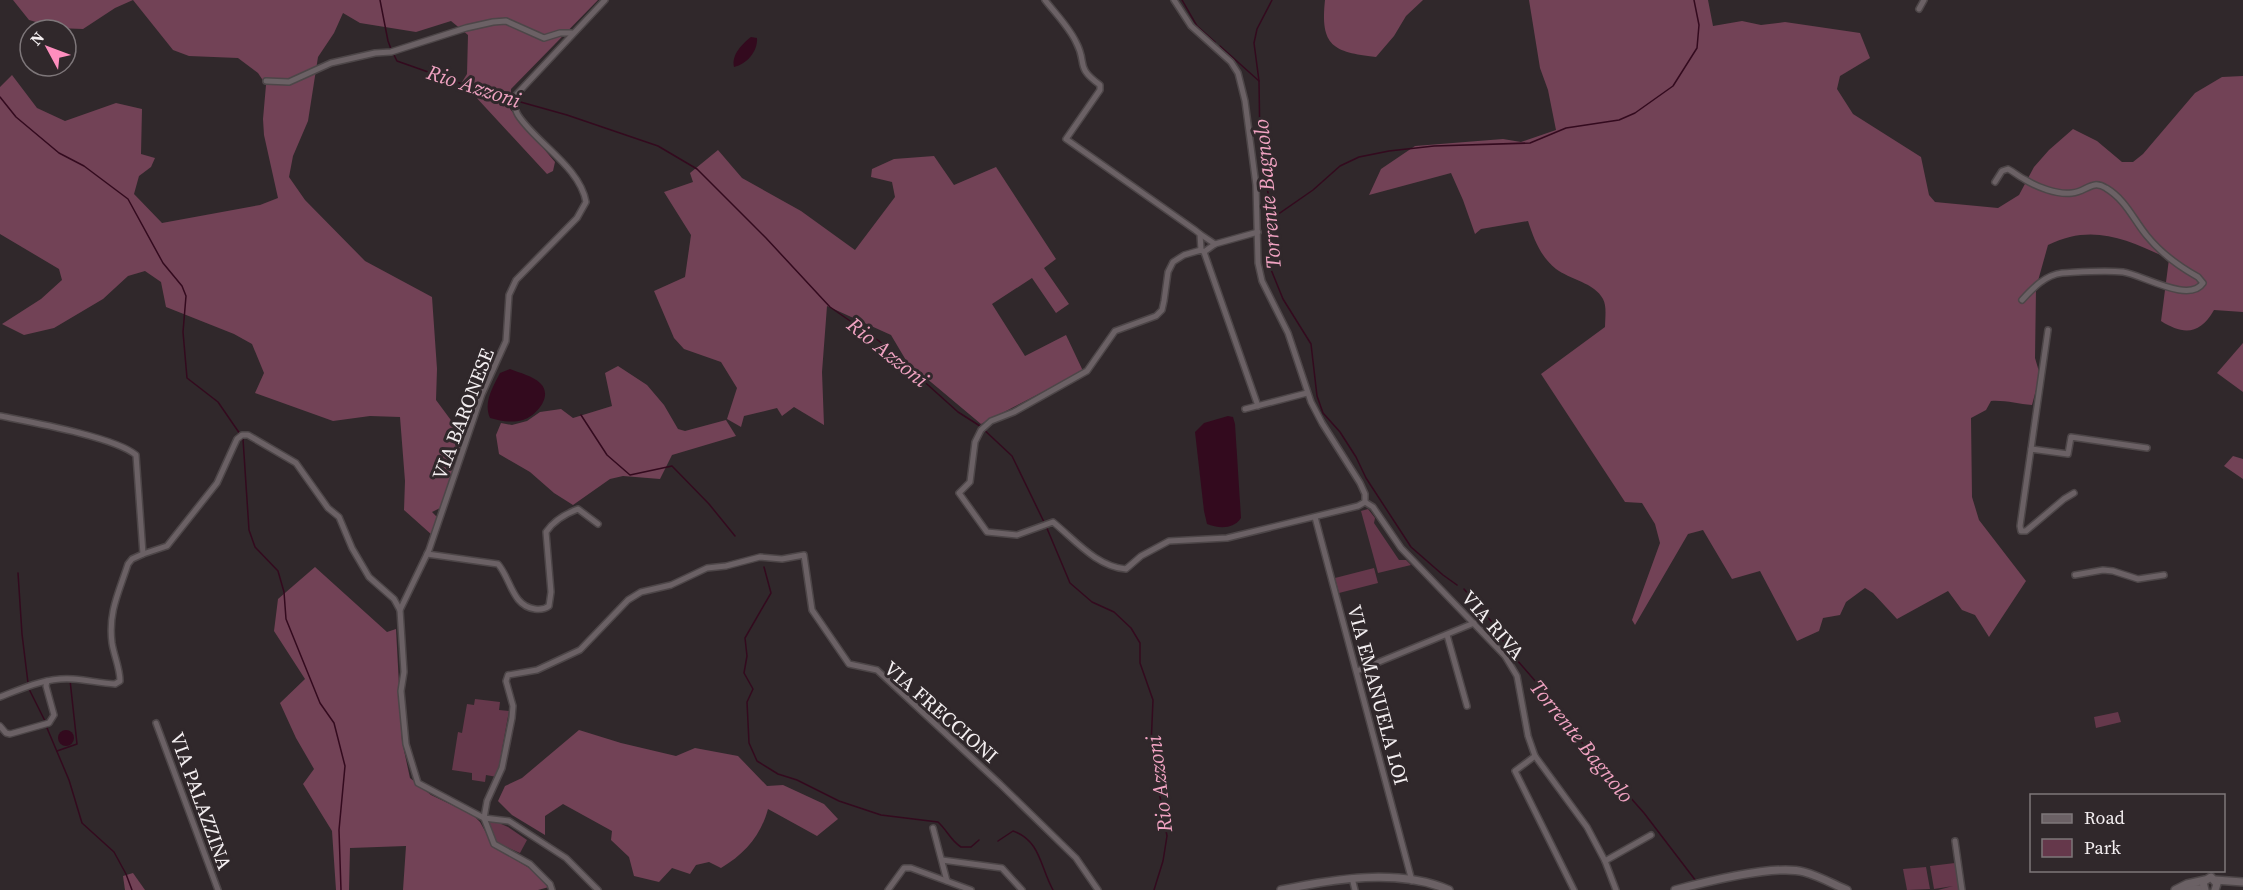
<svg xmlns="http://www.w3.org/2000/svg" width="2243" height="890" font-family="'Source Serif 4',serif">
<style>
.green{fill:#65384b}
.forest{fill:#724256}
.water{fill:#330a1e}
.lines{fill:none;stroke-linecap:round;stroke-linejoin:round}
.stream{stroke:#330a1e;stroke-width:1.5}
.minor-casing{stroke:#4d4648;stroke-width:8}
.tertiary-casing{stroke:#4d4648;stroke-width:10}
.minor{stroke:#6b6165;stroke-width:5}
.tertiary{stroke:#6b6165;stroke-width:7}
.labels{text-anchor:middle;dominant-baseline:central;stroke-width:6;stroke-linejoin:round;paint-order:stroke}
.street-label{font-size:20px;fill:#f3eef0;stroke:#30282b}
.water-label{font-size:21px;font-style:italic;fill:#f1a3c2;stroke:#30282b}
</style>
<rect width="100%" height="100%" fill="#30282b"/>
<!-- green -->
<g class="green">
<path d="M1368,509L1375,518L1374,523L1399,560H1406L1411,565L1378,573L1361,511Z"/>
<path d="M1374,568L1378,583L1339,593L1335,578Z"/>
<path d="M475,699L500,702L499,710L509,711L497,777L486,775L485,782L472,780V773L452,770L458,732L462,733L467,704L474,705Z"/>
<path d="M2118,712L2121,722L2096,728L2094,717Z"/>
<path d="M490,819L508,827L527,840L520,853L495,842L487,821Z"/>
<path d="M1955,863L1959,890H1938L1953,886L1934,889L1930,866Z"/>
<path d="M1926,867L1930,889L1907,890L1903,869Z"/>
</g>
<!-- forest -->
<g class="forest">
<path d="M13,0H598L511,89L510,109L555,162L553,171L547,174L462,82L467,74L468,35L451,21L416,32L360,23L343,13L334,33L318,57L308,121L293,156L289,177L305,200L365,261L432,297L437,369L436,400L456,427L462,445L442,507L432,512L438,518L432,535L404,510L405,481L400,417L370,416L333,421L255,393L264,373L252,344L234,334L166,307L161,282L145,271L128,276L103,299L54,328L24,335L2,324L41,299L62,280L59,269L0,234V87L12,75L37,108L65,121L116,103L142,109L141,154L155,158L151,167L139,176L134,194L162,223L260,205L278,198L264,135L263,119L266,85L258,73L238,58L189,56L173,50L133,0L115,8L83,29L57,28L29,20Z"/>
<path d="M1325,0H1423L1406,16L1394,36L1376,57C1333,52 1320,46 1325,0Z"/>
<path d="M1529,0H1708L1713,26L1742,21L1761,25L1785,22L1860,33L1870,58L1840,76L1837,89L1853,114L1921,157L1929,195L1935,202L1998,208L2019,195L2034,167L2049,150L2073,129L2097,141L2122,162H2133L2143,154L2195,93L2222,77L2243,76V312L2214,310C2200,335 2183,335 2161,321L2169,259C2127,239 2092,223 2048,245L2036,288L2035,358L2040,375L2032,405C2018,404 2005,400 1991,401L1986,410L1971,418L1972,497L1979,520L2026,581L1989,637L1975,615L1962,610L1948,591L1897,619L1873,593L1865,588L1846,602L1840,615L1823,618L1819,631L1797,641L1760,571L1732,579L1703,530L1688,534L1635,625L1632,620L1660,543L1655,524L1642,503L1625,502L1541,374L1605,327C1605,319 1607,306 1603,299C1595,283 1569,279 1556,269C1540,256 1534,239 1528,221L1481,229L1475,234L1463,200L1451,173L1369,195L1381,169L1415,146L1503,139L1521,142L1556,130L1548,90L1540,68Z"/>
<path d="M718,150L742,178L801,211L855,250L895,197L892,182L871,177L872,169L894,159L934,156L954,185L996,167L1056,259L1044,268L1069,304L1056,313L1032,278L992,304L1025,356L1066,335L1083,371L981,424L907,362L891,335L827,306L822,372L824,425L794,407L782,416L777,408L744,416L741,427L727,419L737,388L721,362L684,349L674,338L654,291L685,277L691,235L664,192L693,182L690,173Z"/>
<path d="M2243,343V392L2217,373Z"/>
<path d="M618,366L647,385L664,405L678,429L685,431L726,420L736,436L672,455L660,479L623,476L610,479L573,505L554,493L530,472L499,454L496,435L501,423L512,425L527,421L540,412L561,409L573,418L612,406L605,373Z"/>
<path d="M2233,456L2243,459V479L2224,466Z"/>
<path d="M315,567L387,632L396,629L402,741L410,778L431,795L473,815L480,822L494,847L536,872L549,887L538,890H403L406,846L350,848L349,890H336L332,831L303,784L314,769L296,738L280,703L305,679L274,631L278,599Z"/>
<path d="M579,730L621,743L676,756L695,748L738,756L767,786L783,785L824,804L838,819L817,836L768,809C761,835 745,854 721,868L709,862L696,865L690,874L672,868L659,882L634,876L629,857L611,840L612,831L563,804L545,816V835L512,815L498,801L505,786L522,778Z"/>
<path d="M133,873L145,890H125L123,876Z"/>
</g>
<!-- water -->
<g class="water">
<path d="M751,37L757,38C758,51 747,64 734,67C731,55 742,44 751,37Z"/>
<path d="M510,369C520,373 533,376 540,383C554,396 536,416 523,420C511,423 501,421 490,418C483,402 493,387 500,373Z"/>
<path d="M1228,416L1233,417L1235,424L1241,518C1234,529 1219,529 1207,524L1204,511L1195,432L1204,423Z"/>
<circle cx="66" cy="738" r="8"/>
</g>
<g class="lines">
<!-- stream -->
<g class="stream">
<path d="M380,0L388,41L391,49"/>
<path d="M1182,0L1197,26L1215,42"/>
<path d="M1272,0L1257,29L1254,43L1259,81L1260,148L1268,193L1267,237L1270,267L1283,299L1311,344L1317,396L1323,413L1340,432L1356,457L1366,478L1411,547L1443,575L1457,585"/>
<path d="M1220,46L1259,81"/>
<path d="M393,53L397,61L482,91L512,100"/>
<path d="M0,97L16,117L59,153L84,166L128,199L163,263L182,286L186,296L183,332L187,378L218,402L240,434"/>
<path d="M517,101L567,115L658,146L697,169L766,238L830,307L879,341L958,412L980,426L1012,456L1044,522"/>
<path d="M1267,222L1313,190L1340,166L1359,157L1389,151L1434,146L1530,143L1566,128L1619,120L1635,113L1673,86L1697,48L1699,25L1694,0"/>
<path d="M581,415L607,455L630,475L672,466L709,504L735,536"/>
<path d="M243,439L249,530L255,547L278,571L284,592L286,619L320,703L334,723L345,766L339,830L341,890"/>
<path d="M1046,526L1070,583L1092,602L1114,612L1131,628L1140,643V663L1153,700L1151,746L1167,836L1163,861L1154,890"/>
<path d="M764,567L771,593L745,638L747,656L744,673L753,689L747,702L749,743L757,761L778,774L797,780L839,801L881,815L938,822C947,830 951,841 961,847H971L979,840"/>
<path d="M18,573L22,634L28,683"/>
<path d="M1464,589L1491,621L1510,652L1537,683L1583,744L1644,813L1696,881"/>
<path d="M29,689L45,721"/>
<path d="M47,728L69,780L82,823L114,852L126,874L132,890"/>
<path d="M57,751L77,744L70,680"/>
<path d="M998,841L1013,831C1041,841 1040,867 1053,890"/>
</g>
<!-- minor casing -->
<g class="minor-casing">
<g id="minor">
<path d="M1045,0C1055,13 1069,27 1076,42C1088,64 1074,66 1100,85V90L1066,139L1195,230L1200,234L1201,250"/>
<path d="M1174,0L1191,26L1231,62L1238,73L1245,101L1256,185L1258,263L1262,281L1288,333L1311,402L1322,423L1360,483L1365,494V502"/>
<path d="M1919,9L1924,0"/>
<path d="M266,81L289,82L331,63L375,53L391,52L466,28L493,22L506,21L544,38L560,33H572"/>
<path d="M1995,182L2002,171L2008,169C2014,172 2018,176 2024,179C2037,187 2057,195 2072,193C2086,192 2092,179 2106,188C2126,200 2133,219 2147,236C2160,252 2180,267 2198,277L2203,283C2189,304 2141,274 2123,272C2103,270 2082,272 2062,273C2045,275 2033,288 2022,300"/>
<path d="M1258,232L1215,244L1204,252L1201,250L1184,255L1173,262L1168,272L1164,301L1162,310L1156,316L1115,331L1087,371L1014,412L991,421L981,430L975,442L970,482L959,493L987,532L1017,535L1053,522C1075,540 1097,567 1126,569L1141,556L1169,541L1227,538L1358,506L1365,502"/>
<path d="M1200,234L1215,244"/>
<path d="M1204,252L1258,406"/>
<path d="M1245,409L1307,393"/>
<path d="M0,416C30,422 115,437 136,455L143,554L167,546L217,483L237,439L242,435H248L296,463L328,508L339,517L352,548L369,577L394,599L400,610L404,672L401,691L406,744L418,783L484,818L509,821L566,858L598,890"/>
<path d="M2031,449L2048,330"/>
<path d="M2074,493L2064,499L2026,531H2021L2020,526L2031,449L2068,454L2071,437L2147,448"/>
<path d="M1365,502L1373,507L1401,548L1505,656L1517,676L1528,736L1535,756L1587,827L1605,861L1616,890"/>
<path d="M1315,517L1412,881"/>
<path d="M427,554L498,564C511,579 512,606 535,609C541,610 545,609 549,606L551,592L546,532C554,520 565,514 578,509L598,524"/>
<path d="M2075,575L2103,570L2113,571L2138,579L2164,575"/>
<path d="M400,610L429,550L482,394L506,341L509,295L516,280L577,218L586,202C580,167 536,143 518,115C514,109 515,103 515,96L605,0"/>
<path d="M1447,635L1467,706"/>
<path d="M1357,671L1474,623"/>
<path d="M0,697C23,688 47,677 73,679C86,680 101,683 115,684L120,681C120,668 114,656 112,643C108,612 119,592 128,564L132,559L143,554"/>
<path d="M156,723L218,890"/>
<path d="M0,726L6,733L10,734L49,723L54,715L46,686L47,681"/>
<path d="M1535,756L1515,771L1574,890"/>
<path d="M933,828L947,881"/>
<path d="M1955,841L1962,890"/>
<path d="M942,860L1002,868L1022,890"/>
<path d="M1605,861L1651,835"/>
<path d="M1352,878L1355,890"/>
<path d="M552,890L550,884L530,864L494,844L484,818L487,801L502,768L512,718L513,706L506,681L508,675L537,670L580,650L628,600L641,592L671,585L707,568L726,566L760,557L782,559L804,555L812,610L849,664L877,670L1000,784L1076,858L1098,890"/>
<path d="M888,890L904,868H911L971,890"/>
</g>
</g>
<!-- tertiary casing -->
<g class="tertiary-casing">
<g id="tertiary">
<path d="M2215,880L2243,882"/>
<path d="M2183,888L2204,889"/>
<path d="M1281,890C1333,879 1398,868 1449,890"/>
<path d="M1675,890C1705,882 1776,864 1804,872C1819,876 1833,884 1847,890"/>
<path d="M2175,890L2187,884L2205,880"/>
<path d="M2205,890L2203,882L2211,877L2217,884L2215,890"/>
</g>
</g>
<!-- minor -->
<use href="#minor" class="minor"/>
<!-- tertiary -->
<use href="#tertiary" class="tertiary"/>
</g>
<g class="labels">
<!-- street labels -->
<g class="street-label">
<text transform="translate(463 414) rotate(-69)">VIA BARONESE</text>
<text transform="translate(1493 625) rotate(49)">VIA RIVA</text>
<text transform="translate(1378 695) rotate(75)">VIA EMANUELA LOI</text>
<text transform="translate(941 712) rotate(41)">VIA FRECCIONI</text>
<text transform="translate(201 801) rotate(70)">VIA PALAZZINA</text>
</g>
<!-- water labels -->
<g class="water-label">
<text transform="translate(474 86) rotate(18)">Rio Azzoni</text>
<text transform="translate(1267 194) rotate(-95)">Torrente Bagnolo</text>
<text transform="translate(888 352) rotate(39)">Rio Azzoni</text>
<text transform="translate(1582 741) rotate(51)">Torrente Bagnolo</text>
<text transform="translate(1159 784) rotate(-97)">Rio Azzoni</text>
</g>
</g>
<!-- legend -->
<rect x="2030" y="794" width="195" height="78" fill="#30282b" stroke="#7e777a" stroke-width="1.5"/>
<rect x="2042" y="814" width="30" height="9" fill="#6b6165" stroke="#7e777a" stroke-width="1.5"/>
<text x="2084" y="824" font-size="18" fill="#f3eef0">Road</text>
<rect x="2042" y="839" width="30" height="18" fill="#65384b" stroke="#7e777a" stroke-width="1.5"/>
<text x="2084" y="854" font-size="18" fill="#f3eef0">Park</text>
<!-- north arrow -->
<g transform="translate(48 48) rotate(311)"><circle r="28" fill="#30282b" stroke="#7e777a" stroke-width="1.5"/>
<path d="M0-4.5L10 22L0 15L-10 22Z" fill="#fe8ebe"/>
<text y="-9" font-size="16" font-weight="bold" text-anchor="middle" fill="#f3eef0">N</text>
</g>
</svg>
